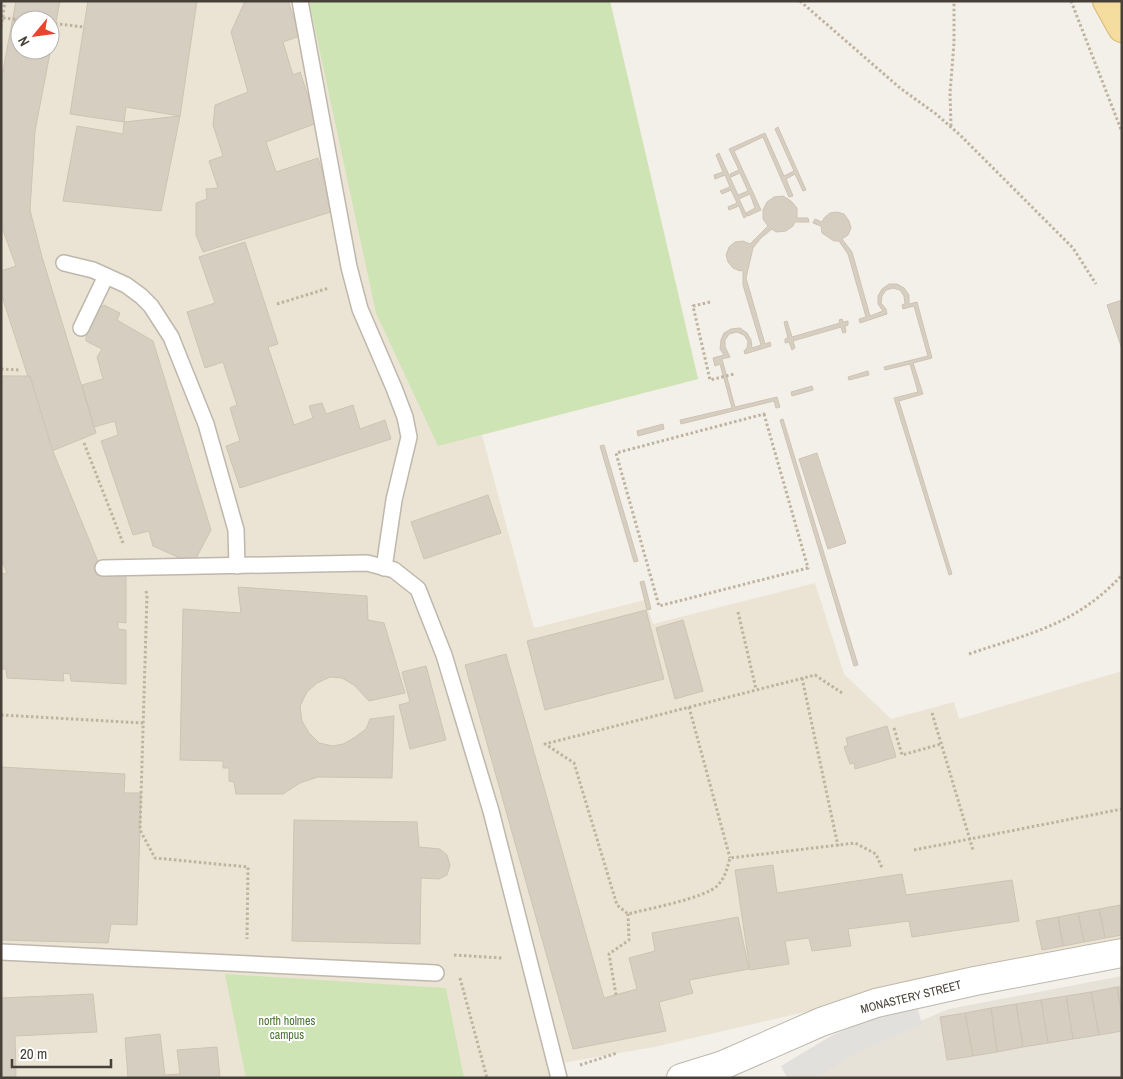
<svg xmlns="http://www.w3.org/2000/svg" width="1123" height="1079" font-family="'Archivo Narrow',sans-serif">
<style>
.residential{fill:#e6e2d8}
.education{fill:#ebe4d4;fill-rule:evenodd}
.green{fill:#cfe4b5}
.parking{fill:#e2e0dd}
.building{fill:#d7cec2;stroke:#cec3b3;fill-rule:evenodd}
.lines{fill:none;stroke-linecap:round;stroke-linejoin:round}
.lane-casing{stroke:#beb7ac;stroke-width:18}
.street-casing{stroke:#beb7ac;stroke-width:30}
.primary-casing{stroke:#dab870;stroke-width:30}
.path{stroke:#beb39f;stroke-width:3;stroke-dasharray:2.5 2.5;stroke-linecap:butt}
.lane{stroke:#fff;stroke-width:15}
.street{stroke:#fff;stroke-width:28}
.primary{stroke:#f5dc9f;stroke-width:28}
.labels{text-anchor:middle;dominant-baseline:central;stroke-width:4;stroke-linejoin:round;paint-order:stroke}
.street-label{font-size:12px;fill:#464038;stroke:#fff}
.park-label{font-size:12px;fill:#4a7330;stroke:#fff}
</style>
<rect width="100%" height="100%" fill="#f3f0e9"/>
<!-- residential -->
<path class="residential" d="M1122,976V1078H807L853,1049L949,1009Z"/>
<!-- education -->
<path class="education" d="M1,1H610L698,379L482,435L534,628L645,600L653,624L815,583L844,674L891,719L954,702L959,719L1122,671V939L654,1047L562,1063L548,1078H1ZM20,20H50V50H20Z"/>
<!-- green -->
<g class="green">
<path d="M309,1H610L698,379L438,446L376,313Z"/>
<path d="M225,974L446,988L464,1078H246Z"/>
</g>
<!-- parking -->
<path class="parking" d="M916,1003L922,1024L858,1052L816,1078H787L781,1066L831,1036L882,1013Z"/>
<!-- building -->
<g class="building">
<path d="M16,1H60L35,131L30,210L42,257L96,433L52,451L1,293V271L16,266L1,225V81ZM20,20H50V50H20Z"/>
<path d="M88,1H197L180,116L126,107L124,122L70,114Z"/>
<path d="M245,1H288L300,36L283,42L293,75L300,72L317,123L266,142L276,172L318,158L334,211L203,252L196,235V203L207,199L206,189L218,188L209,161L223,156L213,125L215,105L248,92L231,32Z"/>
<path d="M180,116L161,211L63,201L77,126L123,134L124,122Z"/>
<path d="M778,127L806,190L803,191L795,174L786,179L793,196L789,197L763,137L734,151L761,210L748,216L746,213L755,208L750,194L739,199L747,216L744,218L739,206L729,210L728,207L737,203L731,190L722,194L720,191L730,187L725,175L715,179L714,175L723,172L716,155L719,153L738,195L748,191L740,173L731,177L730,174L739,170L729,149L765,133L784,176L794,171L775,129Z"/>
<path d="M783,196L791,201L797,208V218H808L809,222H795L793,226L786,231L776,232L772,229L761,238L753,248L746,278L765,344L770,342L771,346L745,354L744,351L747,348L748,341L744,335L737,332L729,334L725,340V347L730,357L722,359L735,407L777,397L780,407L776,408L774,401L681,424L680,420L732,408L720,364L715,366L713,358L724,355L720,349L721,340L724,333L731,329L740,328L747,333L751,340L752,348L761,345L743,285V270L740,271L733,268L728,262L726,255L729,247L735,242L743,241L750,244L768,226L763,219V210L767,202L774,197Z"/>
<path d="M837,212L844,214L849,221L851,228L848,235L842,239L852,252L870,316L883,311L878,304V296L882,289L889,284H897L904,288L909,295V304L917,302L932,358L913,363L923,394L899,401L952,574L949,575L894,398L918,392L910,364L885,370L884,367L928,356L914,306L903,309L902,305L905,304L904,296L900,290L893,288L886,290L882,296L881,303L886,309L887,314L860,323L859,319L866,317L848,254L839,241H834L822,233L821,226L813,223L815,219L822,222L824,218L830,213Z"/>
<path d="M245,242L278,344L268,347L294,425L313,418L309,406L322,403L326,414L353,405L360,429L385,420L391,439L240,488L226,446L240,441L230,408L237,405L223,362L205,368L187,312L215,303L199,257Z"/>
<path d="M1122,300V349L1107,305Z"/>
<path d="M104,305L120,313L117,320L153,341L211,530L193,564L153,546L149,531L133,535L101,441L118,435L115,421L94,427L82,385L103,379L97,357L102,349L86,341V333L99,308Z"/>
<path d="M842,319L843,322L848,321V325L845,326L846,332L843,333L841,327L793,341L795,348L792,350L789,342L785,343V339L788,338L784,322L787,321L792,337L840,323L839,320Z"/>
<path d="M868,371L869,375L849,380L848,377Z"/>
<path d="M1,376H30L52,449L101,569H126V623L118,622V629L126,630V684L71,681L70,674L63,673L64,681L7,678L6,669H1V574L7,573L1,559Z"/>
<path d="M812,386L813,390L792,396L791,392Z"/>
<path d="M783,419L858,665L854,666L780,420Z"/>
<path d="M663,424L664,429L638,436L637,431Z"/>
<path d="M604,445L638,561L634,562L600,446Z"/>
<path d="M817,453L846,543L828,549L799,459Z"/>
<path d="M488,495L501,533L424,559L411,522Z"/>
<path d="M644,581L651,609L647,610L640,582Z"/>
<path d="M238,587L367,596L368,620L384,623L405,693L369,701L354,685L342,678L330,677L317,683L307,692L300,706L302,721L309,733L319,743L333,746L343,744L354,738L366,729L370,719L394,716L392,778L318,777L300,783L283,794H236L234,782L229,781V768H223V761L180,760L183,609L241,613Z"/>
<path d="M646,610L664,679L545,710L527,641Z"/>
<path d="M683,620L703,691L675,699L656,628Z"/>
<path d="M506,654L604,998L637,989L629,958L655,951L652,933L738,917L749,969L689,980L693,993L659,1002L666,1031L573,1049L465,665Z"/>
<path d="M426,666L446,740L410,749L399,705L410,702L402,672Z"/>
<path d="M887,726L896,757L855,769L854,763L850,764L844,747L848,745L846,738Z"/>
<path d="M1,767L125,774L124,793H141L137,925L111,924L108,943L1,940Z"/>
<path d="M294,820L417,822L419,847L440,849L447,855L450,865L447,875L439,879L421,878L420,944L292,941Z"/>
<path d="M773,865L777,893L902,874L906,895L1012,880L1019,921L912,937L909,921L848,929L851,946L812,951L809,938L785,941L789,964L750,970L735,870Z"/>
<path d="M1120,905L1122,935L1105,938L1099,909Z"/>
<path d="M1099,909L1105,938L1084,942L1078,913Z"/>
<path d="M1078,913L1084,942L1063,946L1058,917Z"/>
<path d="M1058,917L1063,946L1042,950L1036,921Z"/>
<path d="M1117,987L1122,1016V1031L1099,1035L1091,992Z"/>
<path d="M1117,987H1122V1016Z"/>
<path d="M1091,992L1099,1035L1073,1039L1066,996Z"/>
<path d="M93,994L97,1032L15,1036L16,1078H1V998Z"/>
<path d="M1066,996L1073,1039L1048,1043L1041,1000Z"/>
<path d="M1041,1000L1048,1043L1023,1047L1016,1004Z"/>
<path d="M1016,1004L1023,1047L997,1052L991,1008Z"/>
<path d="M991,1008L997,1052L973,1056L965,1013Z"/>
<path d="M965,1013L973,1056L947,1060L940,1017Z"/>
<path d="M160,1034L165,1075L180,1074L177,1050L217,1047L220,1078H128L125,1038Z"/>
</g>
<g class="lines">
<!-- lane casing -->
<g class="lane-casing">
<g id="lane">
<path d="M300,1L349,267L360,309L394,388L405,417L409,437L394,500L384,568"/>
<path d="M64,263L93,270L126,285L141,296L151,306L171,337L206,424L236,530L237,566"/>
<path d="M81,328L106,276"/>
<path d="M103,568L367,563L394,570L418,589L444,655L491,811L559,1078"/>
<path d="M1,952L436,973"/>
</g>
</g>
<!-- street casing -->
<g class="street-casing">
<path id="street" d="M681,1078L723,1065L821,1022L876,1003L975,981L1122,953"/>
</g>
<!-- primary casing -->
<g class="primary-casing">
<path id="primary" d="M1107,1L1122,28"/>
</g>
<!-- path -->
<g class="path">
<path d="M800,1L900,88L936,114L960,135L1073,248L1096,284"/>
<path d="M1071,1L1122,132"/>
<path d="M3,18L21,20"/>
<path d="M50,23L84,27"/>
<path d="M1,27L5,1"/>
<path d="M951,126L950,93L954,43V1"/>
<path d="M710,302L693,306L710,380L734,374"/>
<path d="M277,304L329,288"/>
<path d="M1,369L19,370"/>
<path d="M764,414L808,568L659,606L616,453Z"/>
<path d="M84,443L123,543"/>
<path d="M146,591L147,595L140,830L155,858L248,867L247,939"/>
<path d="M738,612L756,689"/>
<path d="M969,654C1030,633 1076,625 1122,575"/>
<path d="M802,678L838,846"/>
<path d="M842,693L815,675L545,744L574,763L617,905L628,914C647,909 705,898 717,886C725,878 727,869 730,858L855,843L876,854L882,868"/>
<path d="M689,707L730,858"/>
<path d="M932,713L973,850"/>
<path d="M1,715L143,723"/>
<path d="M894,728L902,755L941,744"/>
<path d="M914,850L1122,809"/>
<path d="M454,955L503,958"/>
<path d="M460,978L487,1078"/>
<path d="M616,995L609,954L629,940L628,914"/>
<path d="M580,1065L617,1053"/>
</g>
<!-- lane -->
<use href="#lane" class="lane"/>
<!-- street -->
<use href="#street" class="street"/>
<!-- primary -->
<use href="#primary" class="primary"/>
</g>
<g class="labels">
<!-- street labels -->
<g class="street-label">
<text transform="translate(911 997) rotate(-14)">MONASTERY STREET</text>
</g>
<!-- park labels -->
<g class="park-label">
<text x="287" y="1021">north holmes<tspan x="287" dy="14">campus</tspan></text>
</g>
</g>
<!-- border -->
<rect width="1123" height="1079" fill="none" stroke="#464038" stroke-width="5"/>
<!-- north arrow -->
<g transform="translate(35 35) rotate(241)"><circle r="24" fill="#ffffff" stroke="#b5b3af"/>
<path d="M0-4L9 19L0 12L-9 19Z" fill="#e7452c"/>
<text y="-8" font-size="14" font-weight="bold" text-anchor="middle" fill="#464038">N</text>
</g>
<!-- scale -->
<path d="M12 1059v8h99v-8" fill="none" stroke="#464038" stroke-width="2.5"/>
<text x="20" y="1059" font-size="15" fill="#464038" stroke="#ffffff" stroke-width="4" paint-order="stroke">20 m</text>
</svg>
